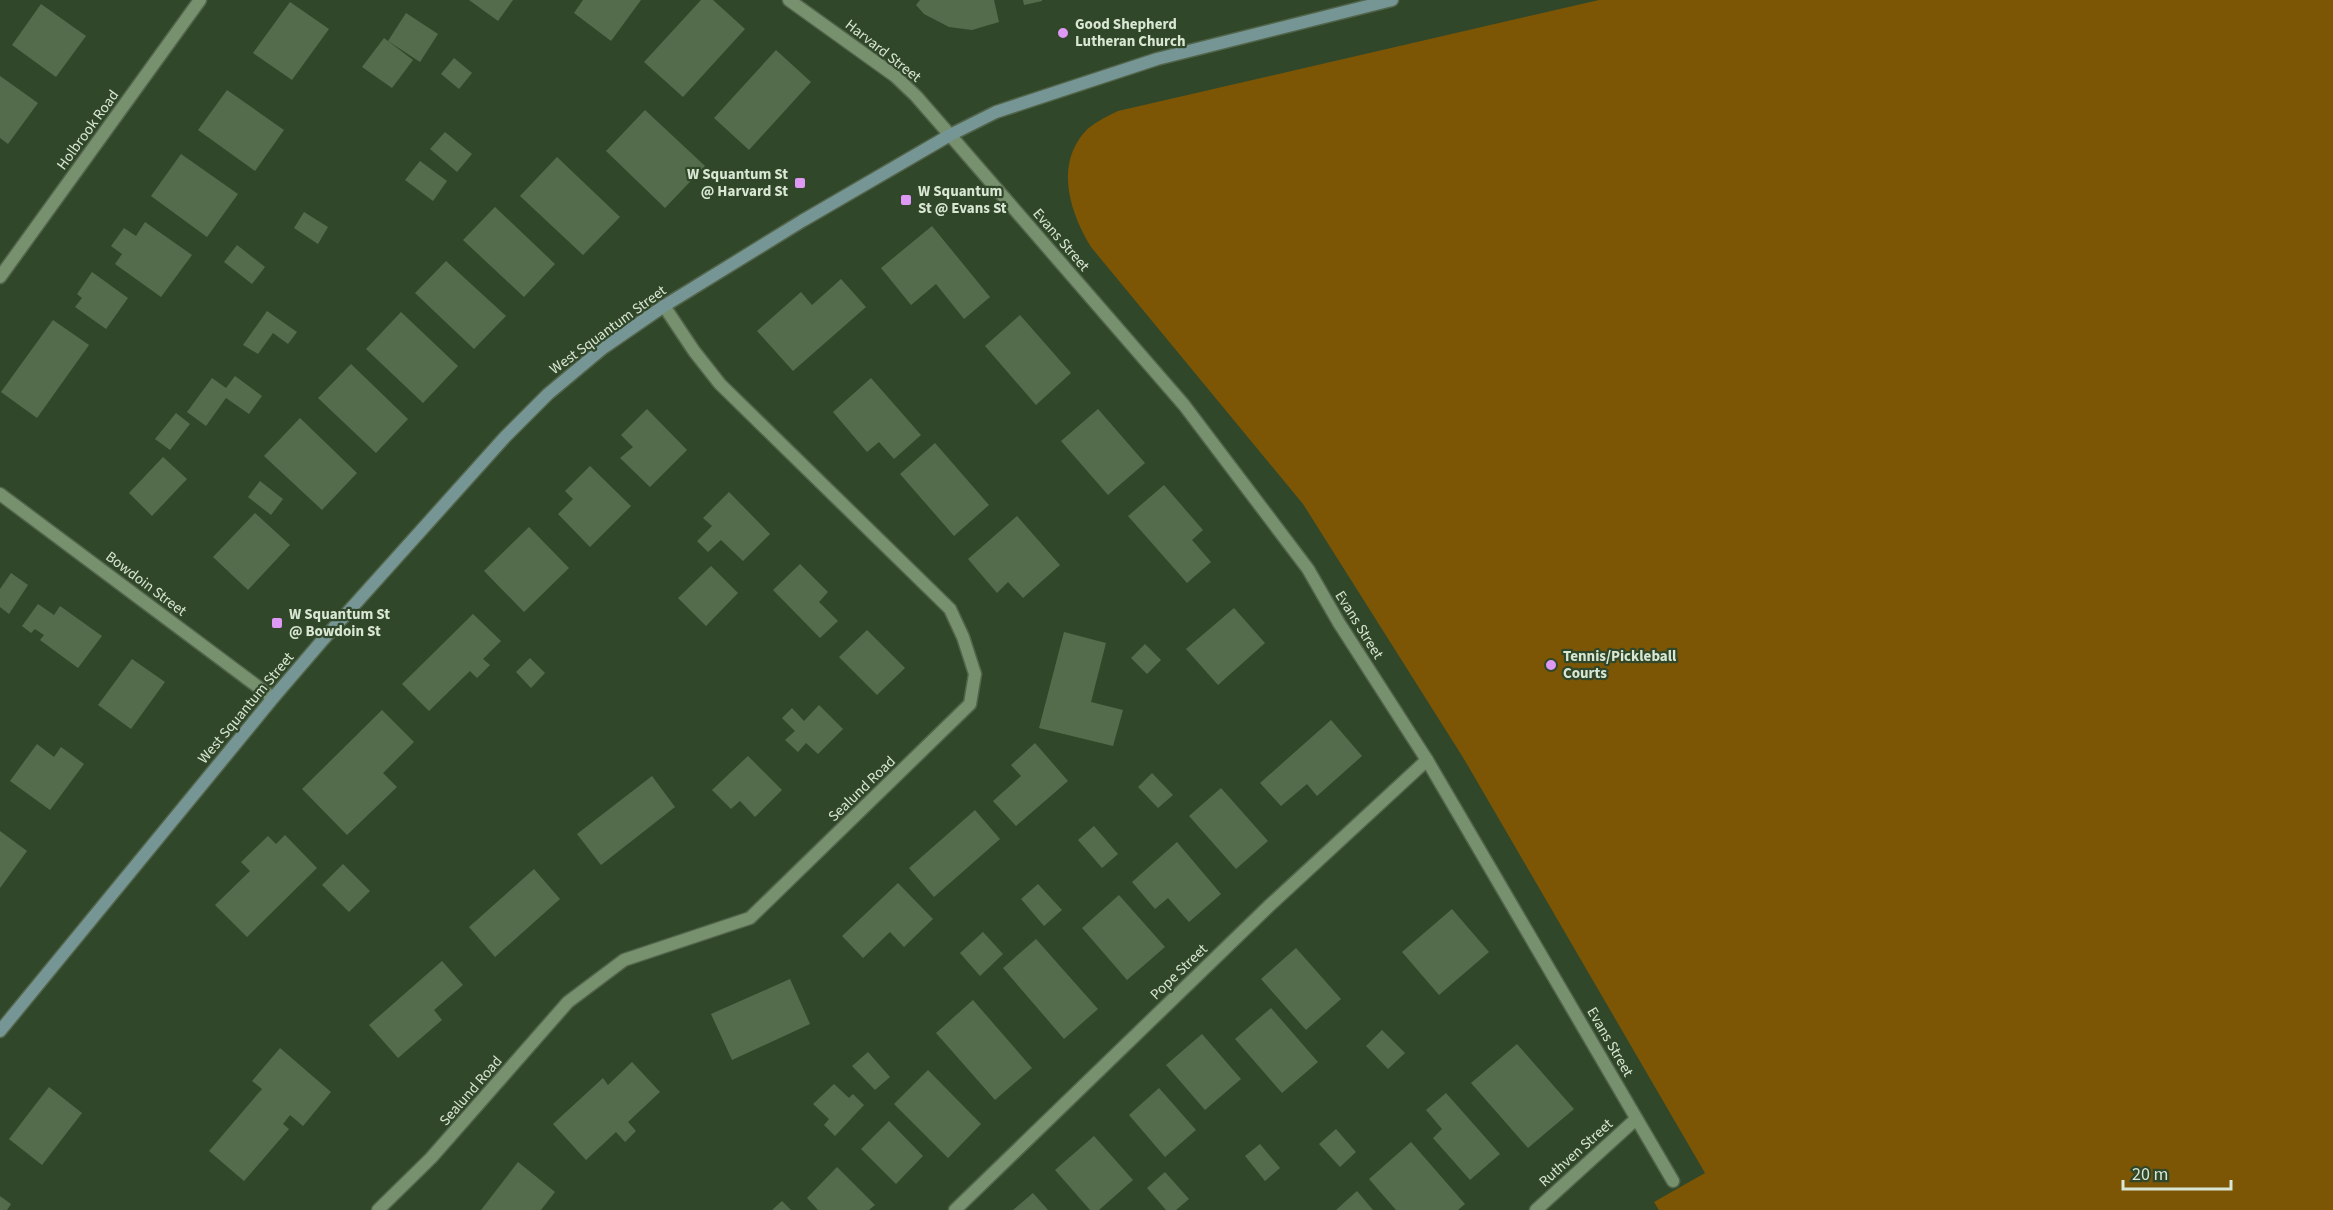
<svg xmlns="http://www.w3.org/2000/svg" width="2333" height="1210" font-family="'Source Sans 3',sans-serif">
<style>
.green{fill:#7d5605}
.building{fill:#556c4c}
.lines{fill:none;stroke-linecap:round;stroke-linejoin:round}
.minor-casing{stroke:#52644a;stroke-width:15}
.tertiary-casing{stroke:#52644a;stroke-width:15}
.secondary-casing{stroke:#52644a;stroke-width:15}
.minor{stroke:#77906e;stroke-width:12}
.tertiary{stroke:#77906e;stroke-width:12}
.secondary{stroke:#759695;stroke-width:12}
.poi-dot{fill:#dd99f3;stroke:#314729;stroke-width:2}
.labels{text-anchor:middle;dominant-baseline:central;stroke-width:4.5;stroke-linejoin:round;paint-order:stroke}
.poi-label{font-size:15px;font-weight:bold;fill:#d8e6d3;stroke:#314729;text-anchor:start}
.street-label{font-size:15px;fill:#d8e6d3;stroke:#314729}
</style>
<rect width="100%" height="100%" fill="#314729"/>
<!-- green -->
<path class="green" d="M1599,0H2333V1210H1659L1654,1202L1705,1173L1464,759L1303,504L1091,247C1071,214 1055,168 1083,134C1092,123 1106,117 1118,111Z"/>
<!-- building -->
<g class="building">
<path d="M469,0H513L498,21Z"/>
<path d="M583,0H641L611,41L574,13Z"/>
<path d="M701,0H713L745,29L683,97L644,62Z"/>
<path d="M920,0H994L999,22L972,30L949,27L924,14L916,5Z"/>
<path d="M1023,0H1042V1L1024,5Z"/>
<path d="M290,2L329,29L292,80L253,53Z"/>
<path d="M41,4L86,36L56,77L12,45Z"/>
<path d="M406,13L438,34L420,62L388,41Z"/>
<path d="M384,38L413,60L392,88L362,67Z"/>
<path d="M776,50L811,82L749,150L714,118Z"/>
<path d="M454,58L472,73L459,89L441,74Z"/>
<path d="M0,76L38,103L8,144L0,138Z"/>
<path d="M227,90L284,130L255,171L198,130Z"/>
<path d="M645,110L705,166L665,208L606,151Z"/>
<path d="M445,132L472,154L457,172L430,149Z"/>
<path d="M181,154L238,194L207,237L151,196Z"/>
<path d="M557,157L620,217L583,255L520,196Z"/>
<path d="M420,161L447,181L433,201L405,180Z"/>
<path d="M495,207L555,264L524,297L463,240Z"/>
<path d="M304,212L328,227L318,244L294,228Z"/>
<path d="M145,222L192,255L161,297L115,264L122,254L111,246L124,228L136,236Z"/>
<path d="M932,226L990,297L964,319L936,284L911,305L881,268Z"/>
<path d="M237,245L265,267L252,284L224,262Z"/>
<path d="M446,261L506,316L474,349L415,293Z"/>
<path d="M92,272L128,298L106,329L75,307L82,298L77,294Z"/>
<path d="M841,279L866,307L793,371L757,331L801,292L812,305Z"/>
<path d="M267,311L297,332L288,344L273,333L258,354L243,345Z"/>
<path d="M401,312L458,366L423,403L366,349Z"/>
<path d="M1020,315L1071,373L1036,405L985,346Z"/>
<path d="M53,320L89,345L37,418L1,392Z"/>
<path d="M351,364L408,419L376,453L318,398Z"/>
<path d="M235,376L262,396L249,414L226,398L206,426L187,412L212,378L226,388Z"/>
<path d="M871,378L921,435L894,459L879,442L867,452L833,412Z"/>
<path d="M647,409L687,450L650,487L620,458L633,447L621,435Z"/>
<path d="M1098,409L1145,463L1108,495L1061,441Z"/>
<path d="M176,413L190,424L170,450L155,439Z"/>
<path d="M300,418L357,473L322,510L264,456Z"/>
<path d="M935,443L989,505L954,536L900,474Z"/>
<path d="M163,457L187,479L152,516L129,493Z"/>
<path d="M590,466L631,506L590,547L558,514L573,499L565,491Z"/>
<path d="M260,481L283,499L271,515L248,497Z"/>
<path d="M1164,485L1203,530L1192,540L1211,562L1187,583L1128,516Z"/>
<path d="M729,492L770,534L743,561L721,540L708,552L697,541L712,526L703,518Z"/>
<path d="M255,513L290,545L248,590L213,557Z"/>
<path d="M1017,516L1060,565L1023,598L1008,582L997,593L968,559Z"/>
<path d="M529,527L569,568L524,612L484,571Z"/>
<path d="M800,564L828,592L819,602L838,621L820,638L773,590Z"/>
<path d="M711,566L738,593L706,626L678,598Z"/>
<path d="M11,573L28,585L9,614L0,607V589Z"/>
<path d="M38,604L54,615L60,606L102,636L78,668L40,640L44,635L35,629L31,633L22,626Z"/>
<path d="M1234,608L1265,643L1218,685L1186,649Z"/>
<path d="M473,614L501,641L483,659L490,665L477,678L470,671L429,711L402,684Z"/>
<path d="M867,630L905,668L877,695L839,657Z"/>
<path d="M1064,632L1106,643L1091,702L1123,710L1113,746L1039,728Z"/>
<path d="M1145,644L1161,660L1147,674L1131,658Z"/>
<path d="M530,658L545,673L531,688L516,672Z"/>
<path d="M132,659L165,682L131,729L98,705Z"/>
<path d="M819,705L843,729L818,754L806,743L798,752L785,740L795,731L782,718L792,708L804,721Z"/>
<path d="M382,710L414,742L383,773L397,787L347,835L302,789Z"/>
<path d="M1331,720L1362,756L1317,796L1307,784L1281,806L1260,783Z"/>
<path d="M1035,743L1068,781L1016,826L993,801L1021,776L1011,765Z"/>
<path d="M37,744L54,757L61,747L84,764L50,810L10,781Z"/>
<path d="M748,756L782,790L755,817L740,801L731,809L712,790Z"/>
<path d="M1152,773L1173,795L1158,808L1138,787Z"/>
<path d="M652,776L675,807L601,865L577,834Z"/>
<path d="M1221,788L1268,841L1236,869L1189,816Z"/>
<path d="M975,810L1000,839L934,897L909,868Z"/>
<path d="M1094,826L1118,854L1102,868L1078,840Z"/>
<path d="M0,831L27,851L0,888Z"/>
<path d="M285,835L317,868L247,937L215,905L250,871L241,862L268,836L276,844Z"/>
<path d="M1177,842L1221,894L1189,922L1168,898L1155,909L1132,882Z"/>
<path d="M343,864L370,891L349,912L322,885Z"/>
<path d="M534,869L560,899L495,957L469,927Z"/>
<path d="M898,883L933,919L904,947L890,932L863,958L842,936Z"/>
<path d="M1038,884L1062,910L1044,926L1021,899Z"/>
<path d="M1119,895L1165,947L1127,980L1082,928Z"/>
<path d="M1452,909L1489,952L1439,995L1402,952Z"/>
<path d="M983,932L1003,954L980,976L960,953Z"/>
<path d="M1036,939L1098,1009L1064,1039L1003,968Z"/>
<path d="M1296,948L1341,999L1306,1030L1261,979Z"/>
<path d="M442,961L463,985L434,1010L442,1020L398,1058L369,1025Z"/>
<path d="M790,979L810,1024L732,1060L711,1014Z"/>
<path d="M973,1000L1032,1068L995,1100L936,1033Z"/>
<path d="M1271,1008L1318,1062L1282,1093L1235,1039Z"/>
<path d="M1382,1030L1405,1053L1388,1069L1366,1046Z"/>
<path d="M1202,1034L1241,1079L1205,1110L1166,1065Z"/>
<path d="M1517,1044L1574,1109L1528,1148L1471,1083Z"/>
<path d="M280,1048L331,1092L303,1126L290,1115L283,1124L289,1129L244,1181L209,1151L262,1089L252,1081Z"/>
<path d="M868,1052L890,1077L875,1090L852,1066Z"/>
<path d="M632,1062L660,1092L628,1122L636,1131L625,1142L616,1132L586,1160L553,1124L603,1078L608,1085Z"/>
<path d="M928,1070L981,1124L948,1158L894,1104Z"/>
<path d="M834,1084L849,1098L853,1094L864,1105L835,1136L824,1125L829,1119L813,1104Z"/>
<path d="M49,1087L82,1113L42,1165L9,1139Z"/>
<path d="M1159,1088L1196,1130L1165,1157L1129,1115Z"/>
<path d="M1446,1093L1500,1154L1470,1180L1433,1138L1442,1129L1426,1110Z"/>
<path d="M889,1121L923,1156L896,1184L861,1149Z"/>
<path d="M1336,1129L1356,1152L1340,1167L1319,1144Z"/>
<path d="M1094,1136L1133,1180L1099,1210H1090L1055,1170Z"/>
<path d="M1411,1142L1465,1204L1458,1210H1396L1369,1179Z"/>
<path d="M1260,1144L1280,1168L1265,1181L1245,1156Z"/>
<path d="M518,1162L555,1192L541,1210H481Z"/>
<path d="M837,1167L875,1205L869,1210H818L807,1198Z"/>
<path d="M1165,1172L1189,1199L1176,1210H1166L1147,1188Z"/>
<path d="M1357,1191L1373,1210H1336Z"/>
<path d="M1033,1193L1048,1210H1013Z"/>
<path d="M0,1196L11,1204L7,1210H0Z"/>
<path d="M782,1201L791,1210H772Z"/>
</g>
<g class="lines">
<!-- minor casing -->
<g class="minor-casing">
<g id="minor">
<path d="M950,135L1184,405L1308,569L1339,623L1427,760L1673,1181"/>
<path d="M0,277L200,0"/>
<path d="M0,494L273,698"/>
<path d="M378,1210L431,1158L568,1002L624,960L750,918L970,704L975,674L963,637L950,609L720,384L694,351L664,306"/>
<path d="M955,1210L1269,906L1427,760"/>
<path d="M1536,1210L1636,1119"/>
</g>
</g>
<!-- tertiary casing -->
<g class="tertiary-casing">
<path id="tertiary" d="M789,0L895,76L916,96L950,135"/>
</g>
<!-- secondary casing -->
<g class="secondary-casing">
<path id="secondary" d="M0,1031L273,698L321,642L505,437L548,394L603,348L664,306L802,221L950,135L996,112L1157,59L1392,0"/>
</g>
<!-- minor -->
<use href="#minor" class="minor"/>
<!-- tertiary -->
<use href="#tertiary" class="tertiary"/>
<!-- secondary -->
<use href="#secondary" class="secondary"/>
</g>
<!-- markers -->
<g class="poi-dot">
<circle cx="1063" cy="33" r="6"/>
<rect x="794" y="177" width="12" height="12" rx="3"/>
<rect x="900" y="194" width="12" height="12" rx="3"/>
<rect x="271" y="617" width="12" height="12" rx="3"/>
<circle cx="1551" cy="665" r="6"/>
</g>
<g class="labels">
<!-- poi labels -->
<g class="poi-label">
<text x="1075" y="24">Good Shepherd<tspan x="1075" dy="17">Lutheran Church</tspan></text>
<text x="788" y="174" text-anchor="end">W Squantum St<tspan x="788" dy="17">@ Harvard St</tspan></text>
<text x="918" y="191">W Squantum<tspan x="918" dy="17">St @ Evans St</tspan></text>
<text x="289" y="614">W Squantum St<tspan x="289" dy="17">@ Bowdoin St</tspan></text>
<text x="1563" y="656">Tennis/Pickleball<tspan x="1563" dy="17">Courts</tspan></text>
</g>
<!-- street labels -->
<g class="street-label">
<text transform="translate(883 51) rotate(38)">Harvard Street</text>
<text transform="translate(88 130) rotate(-54)">Holbrook Road</text>
<text transform="translate(1061 240) rotate(49)">Evans Street</text>
<text transform="translate(608 330) rotate(-36)">West Squantum Street</text>
<text transform="translate(146 584) rotate(37)">Bowdoin Street</text>
<text transform="translate(1359 625) rotate(58)">Evans Street</text>
<text transform="translate(246 708) rotate(-50)">West Squantum Street</text>
<text transform="translate(862 789) rotate(-44)">Sealund Road</text>
<text transform="translate(1179 972) rotate(-44)">Pope Street</text>
<text transform="translate(1610 1042) rotate(60)">Evans Street</text>
<text transform="translate(471 1091) rotate(-49)">Sealund Road</text>
<text transform="translate(1576 1153) rotate(-42)">Ruthven Street</text>
</g>
</g>
<!-- scale -->
<path d="M2123 1180v9h108v-9" fill="none" stroke="#d8e6d3" stroke-width="3"/>
<text x="2132" y="1180" font-size="18" fill="#d8e6d3" stroke="#314729" stroke-width="4.5" paint-order="stroke">20 m</text>
</svg>
